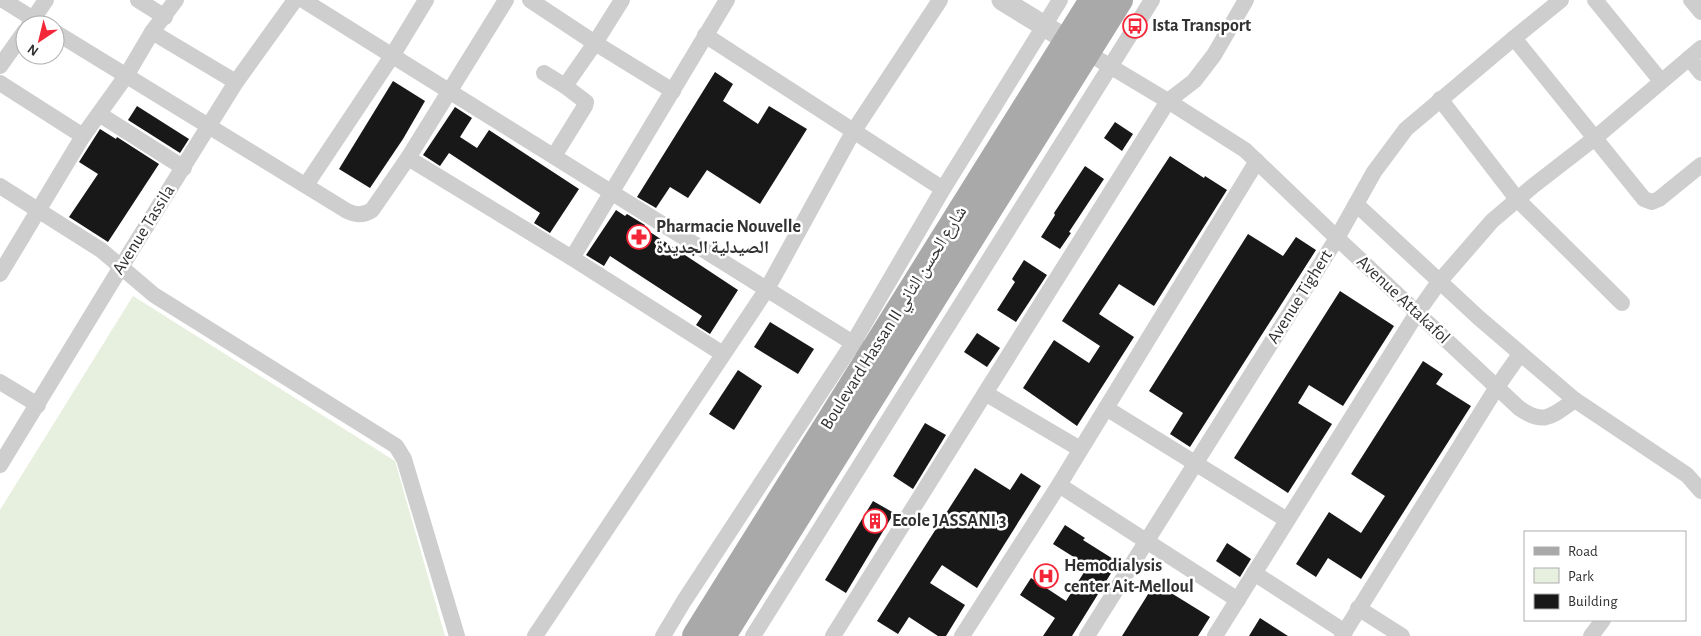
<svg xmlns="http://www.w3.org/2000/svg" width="1701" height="636" font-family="'Alegreya Sans','Noto Naskh Arabic',sans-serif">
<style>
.green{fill:#e7efde}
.building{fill:#181818}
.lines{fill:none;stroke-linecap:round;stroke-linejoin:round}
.minor{stroke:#cecece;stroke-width:16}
.tertiary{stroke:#cecece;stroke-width:21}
.primary{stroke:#a9a9a9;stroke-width:26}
.labels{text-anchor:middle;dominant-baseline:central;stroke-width:5;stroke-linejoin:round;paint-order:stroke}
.poi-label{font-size:18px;font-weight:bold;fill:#313131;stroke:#fff;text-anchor:start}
.street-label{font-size:18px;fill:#313131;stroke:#fff}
</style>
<rect width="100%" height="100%" fill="#fff"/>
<!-- green -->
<path class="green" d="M133,296L395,461L445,636H0V510Z"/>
<!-- building -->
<g class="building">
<path d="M715,72L733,84L723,101L758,124L769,106L807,129L760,204L707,170L688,198L670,187L656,208L637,197Z"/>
<path d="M393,81L425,101L403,139L370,188L339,169Z"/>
<path d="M137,106L189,139L180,153L128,120Z"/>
<path d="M455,107L472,118L460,137L477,148L489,130L579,189L550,233L534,223L540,213L449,153L440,166L423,155Z"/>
<path d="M1115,122L1133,134L1122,151L1104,138Z"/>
<path d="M100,129L116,139L117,137L159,164L108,242L69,217L98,174L79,162Z"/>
<path d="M1170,156L1204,178L1205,176L1227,190L1154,306L1119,284L1099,314L1134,337L1077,426L1023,388L1054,340L1089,363L1100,346L1062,321Z"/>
<path d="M1085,166L1104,179L1069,232L1071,233L1060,249L1041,237L1055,215L1054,213Z"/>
<path d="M616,210L625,216L627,214L645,225L644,228L738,290L710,334L696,325L702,316L610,256L604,266L586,255Z"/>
<path d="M1248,234L1283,256L1296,237L1316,250L1190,447L1170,434L1183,413L1149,391Z"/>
<path d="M1024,260L1047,275L1016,322L997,310L1015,282L1012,279Z"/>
<path d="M1340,291L1394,326L1343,406L1309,385L1298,403L1332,424L1288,493L1234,458Z"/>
<path d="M770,322L814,349L798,374L754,347Z"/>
<path d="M977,333L1000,348L987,367L964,352Z"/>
<path d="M1423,361L1443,374L1436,384L1471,406L1361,579L1328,558L1316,577L1296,564L1329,512L1361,533L1385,496L1351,474Z"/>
<path d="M738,370L762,386L734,430L709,414Z"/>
<path d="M925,423L946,435L913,489L893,476Z"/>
<path d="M975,468L1010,490L1021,473L1041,486L977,588L942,565L930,583L965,605L946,636H938L909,617L898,634L877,621Z"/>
<path d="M873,501L894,513L846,593L825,580Z"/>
<path d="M1065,525L1085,538L1083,540L1118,562L1072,636H1043L1055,618L1020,595L1031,578L1066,601L1088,566L1053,544Z"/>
<path d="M1227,543L1251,559L1240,577L1216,561Z"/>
<path d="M1155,583L1210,617L1198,636H1122Z"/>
<path d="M1260,618L1288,636H1249Z"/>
</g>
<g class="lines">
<!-- minor -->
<g class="minor">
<path d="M3,0L43,25"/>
<path d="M138,0L165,17"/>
<path d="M303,0L861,348"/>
<path d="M530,0L595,43L673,91"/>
<path d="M1595,0L1661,81"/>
<path d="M1691,0L1701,12"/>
<path d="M29,25L46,0"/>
<path d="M55,32L347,211C356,215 363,216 372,210L408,158L506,0"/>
<path d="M152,32L236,82"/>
<path d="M705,35L943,189"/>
<path d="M1514,38L1644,199L1652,202L1659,199L1701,165"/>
<path d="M1088,53L1168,101L1245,150L1337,238L1519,408C1544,426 1552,416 1575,400"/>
<path d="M1689,58L1701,73"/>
<path d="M0,66L25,31"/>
<path d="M544,73L565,86L586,102L585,106L554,156"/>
<path d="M0,83L83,136"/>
<path d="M565,86L595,43L622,0"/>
<path d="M1440,99L1517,199L1622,303"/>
<path d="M99,114L184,168"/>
<path d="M408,158L572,258L723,354"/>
<path d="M306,185L392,56L426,0"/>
<path d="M0,186L101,250L154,295L396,446L404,459L457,636"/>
<path d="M1356,204L1479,318L1575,400L1687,475L1701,491"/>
<path d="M572,258L727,0"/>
<path d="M0,274L83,136L126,76L152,32L176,0"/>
<path d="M0,382L38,405"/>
<path d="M985,393L1080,449"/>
<path d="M1106,408L1287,520"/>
<path d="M0,465L121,267L236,82L295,0"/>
<path d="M1059,485L1238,600"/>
<path d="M1254,573L1345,632"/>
<path d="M1358,608L1402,636"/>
<path d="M535,636L767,289L853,132L940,0"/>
<path d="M663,636L684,601L853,343L943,189L1060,0"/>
<path d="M753,636L1152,0"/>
<path d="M833,636L1168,101L1194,81L1214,55L1246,0"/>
<path d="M962,636L1059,485L1257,161"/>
<path d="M1087,636L1337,238L1374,172L1406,129L1514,38L1561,0"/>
<path d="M1215,636L1417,313L1439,282L1492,221L1533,186L1595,138L1701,48"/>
<path d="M1342,636L1497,387L1520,354"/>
<path d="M1591,636L1603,620"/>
</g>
<!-- tertiary -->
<path class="tertiary" d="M1002,0L1067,40"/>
<!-- primary -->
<g class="primary">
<path d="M695,636L1092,0"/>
<path d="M723,636L1120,0"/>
</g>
</g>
<!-- icons -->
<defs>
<g id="bus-ring" transform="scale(1.25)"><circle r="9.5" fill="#fff" stroke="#f42739" stroke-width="1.5"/><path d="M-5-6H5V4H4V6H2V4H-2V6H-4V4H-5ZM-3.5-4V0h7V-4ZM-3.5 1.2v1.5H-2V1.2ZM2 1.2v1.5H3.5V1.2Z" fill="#f42739"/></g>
<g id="pharmacy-ring" transform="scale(1.25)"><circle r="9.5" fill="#fff" stroke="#f42739" stroke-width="1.5"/><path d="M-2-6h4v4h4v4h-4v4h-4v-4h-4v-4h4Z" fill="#f42739"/></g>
<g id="building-ring" transform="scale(1.25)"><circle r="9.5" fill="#fff" stroke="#f42739" stroke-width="1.5"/><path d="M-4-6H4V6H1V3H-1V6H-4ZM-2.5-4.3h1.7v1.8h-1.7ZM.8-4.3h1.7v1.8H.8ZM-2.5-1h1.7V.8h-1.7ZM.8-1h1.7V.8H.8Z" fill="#f42739"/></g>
<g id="hospital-ring" transform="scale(1.25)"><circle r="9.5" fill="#fff" stroke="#f42739" stroke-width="1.5"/><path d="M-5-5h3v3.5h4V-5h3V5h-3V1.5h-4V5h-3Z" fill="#f42739"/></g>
</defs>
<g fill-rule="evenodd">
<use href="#bus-ring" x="1135" y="26"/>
<use href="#pharmacy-ring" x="639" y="237"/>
<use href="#building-ring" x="875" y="521"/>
<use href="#hospital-ring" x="1046" y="576"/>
</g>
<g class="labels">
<!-- poi labels -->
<g class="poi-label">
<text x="1152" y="26">Ista Transport</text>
<text x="656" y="227">Pharmacie Nouvelle<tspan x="656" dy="21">الصيدلية الجديدة</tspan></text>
<text x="892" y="521">Ecole JASSANI 3</text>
<text x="1064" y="566">Hemodialysis<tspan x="1064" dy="21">center Ait-Melloul</tspan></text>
</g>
<!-- street labels -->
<g class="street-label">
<text transform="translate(144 230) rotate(-58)">Avenue Tassila</text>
<text transform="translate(1300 297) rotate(-58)">Avenue Tighert</text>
<text transform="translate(1403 300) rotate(43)">Avenue Attakafol</text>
<text transform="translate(894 318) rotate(-58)">Boulevard Hassan II شارع الحسن الثاني</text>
</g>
</g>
<!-- legend -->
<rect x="1524" y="531" width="162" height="90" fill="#ffffff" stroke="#adadad"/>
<rect x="1534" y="547" width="25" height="8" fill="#a9a9a9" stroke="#adadad"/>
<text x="1568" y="556" font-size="15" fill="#313131">Road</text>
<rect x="1534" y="568" width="25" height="15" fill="#e7efde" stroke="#adadad"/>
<text x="1568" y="581" font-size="15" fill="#313131">Park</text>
<rect x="1534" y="594" width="25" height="15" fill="#181818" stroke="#adadad"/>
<text x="1568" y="606" font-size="15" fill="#313131">Building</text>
<!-- north arrow -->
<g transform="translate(40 40) rotate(215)"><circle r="24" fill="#ffffff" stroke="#adadad"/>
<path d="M0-4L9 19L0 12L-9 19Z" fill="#f42739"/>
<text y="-8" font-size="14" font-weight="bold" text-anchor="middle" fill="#313131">N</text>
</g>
</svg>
